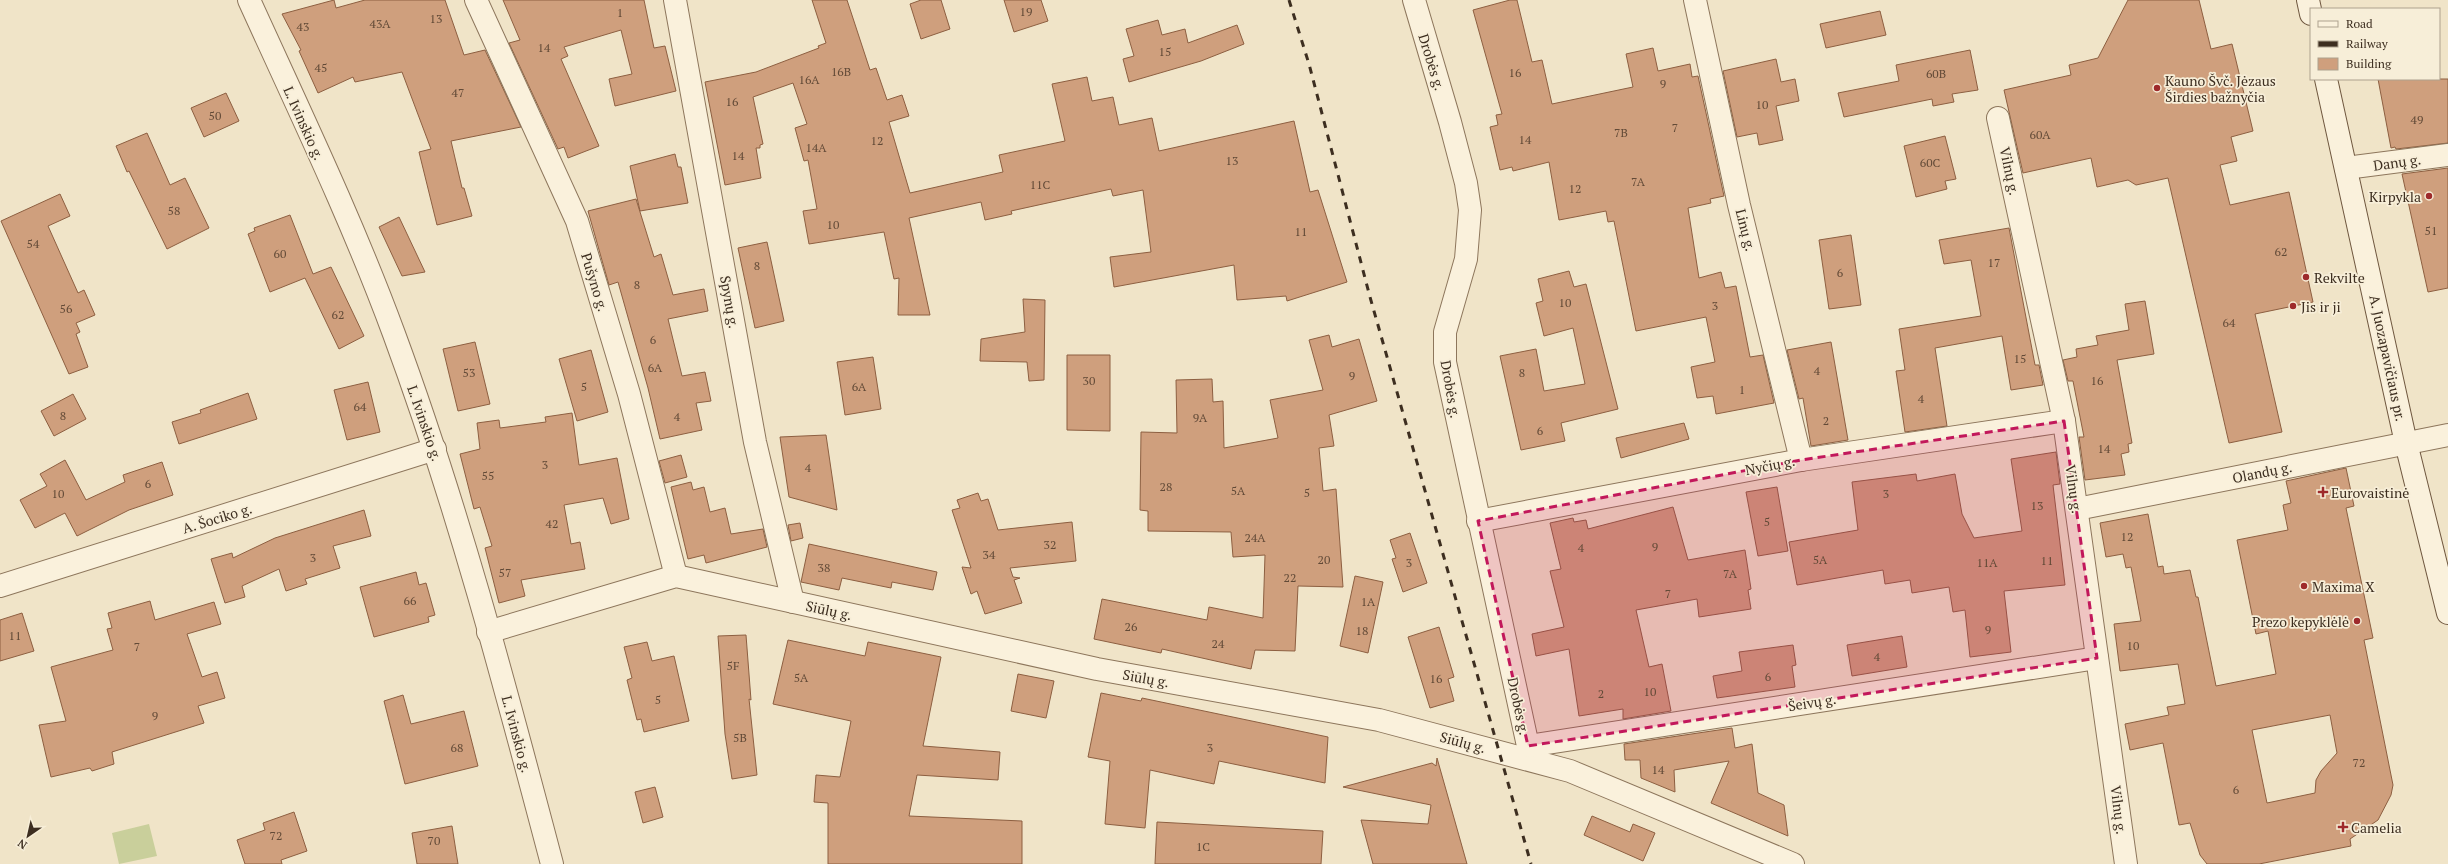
<svg xmlns="http://www.w3.org/2000/svg" width="2448" height="864" font-family="'PT Serif',serif">
<style>
.pitch{fill:#c9cf9b}
.building{fill:#cf9f7d;stroke:#8d5f41;fill-rule:evenodd}
.lines{fill:none;stroke-linecap:round;stroke-linejoin:round}
.minor-casing{stroke:#8d765c;stroke-width:24}
.secondary-casing{stroke:#6f573f;stroke-width:24}
.minor{stroke:#faf1dc;stroke-width:22}
.secondary{stroke:#faf1dc;stroke-width:22}
.rail{stroke:#3d2e20;stroke-width:3;stroke-dasharray:7 7;stroke-linecap:butt}
.marked{fill:#c2185b;fill-opacity:0.2;stroke:#c2185b;stroke-width:3;stroke-dasharray:8 5;stroke-linejoin:round}
.poi-dot{fill:#9e2a2b;stroke:#f7eed8;stroke-width:1.5}
.labels{text-anchor:middle;dominant-baseline:central;stroke-width:3.5;stroke-linejoin:round;paint-order:stroke}
.number-label{font-size:12px;fill:#624a37}
.street-label{font-size:14px;fill:#3d2e20;stroke:#f7eed8}
.poi-label{font-size:14px;fill:#3d2e20;stroke:#f7eed8;text-anchor:start}
</style>
<rect width="100%" height="100%" fill="#f0e4c8"/>
<!-- pitch -->
<path class="pitch" d="M149,824L157,856L119,864L112,833Z"/>
<!-- building -->
<g class="building">
<path d="M334,0L336,8L365,0H445L464,55L485,50L521,127L451,141L462,188H464L472,216L437,225L419,152L431,149L402,72L355,82L353,77L318,93L299,51L301,50L282,14Z"/>
<path d="M503,0H644L654,48L665,46L676,91L615,106L609,79L632,74L621,30L564,47L568,56L561,59L599,146L568,158L564,147L558,149L509,43L520,40Z"/>
<path d="M812,0H847L870,70L876,68L887,100L902,95L909,116L889,122L910,193L1003,172L999,155L1065,141L1052,84L1087,77L1092,101L1113,97L1119,125L1152,118L1159,151L1294,121L1310,192L1318,190L1347,282L1287,301L1286,296L1237,300L1234,265L1114,287L1110,257L1151,252L1143,190L1113,196L1111,189L1011,211L1012,214L985,220L981,202L909,218L930,315H898L899,278L894,279L884,232L809,244L803,211L817,209L808,160L804,161L795,128L807,124L793,83L753,97L763,144L760,145V148H756L761,178L725,185L705,82L756,72L819,48L818,46L826,43Z"/>
<path d="M921,0H941L950,29L921,39L910,4Z"/>
<path d="M1004,0H1041L1048,21L1014,32Z"/>
<path d="M1510,0H1517L1532,62L1542,60L1552,104L1633,87L1626,54L1653,48L1658,71L1690,64L1692,77L1698,76L1724,196L1710,199L1711,203L1688,208L1699,278L1721,272L1725,288L1736,286L1750,357L1763,355L1774,403L1716,414L1713,396L1697,398L1691,367L1715,362L1706,317L1636,331L1614,221L1608,222L1606,211L1559,220L1549,162L1513,171L1512,167L1500,170L1490,127L1498,125L1496,115L1502,114L1473,10Z"/>
<path d="M2128,0H2199L2211,49L2232,44L2253,131L2231,137L2237,161L2220,165L2230,205L2289,192L2313,302L2255,314L2282,432L2229,443L2168,178L2136,185L2128,180L2097,187L2091,158L2023,173L2004,90L2071,75L2069,65L2098,58Z"/>
<path d="M1880,11L1886,35L1826,48L1820,24Z"/>
<path d="M1158,20L1162,35L1185,29L1188,43L1237,25L1244,44L1201,61L1129,82L1123,59L1134,56L1126,29Z"/>
<path d="M1970,50L1978,90L1952,94L1954,102L1933,106L1932,99L1844,117L1838,93L1899,81L1896,65Z"/>
<path d="M1776,59L1781,82L1795,79L1799,101L1776,106L1783,140L1759,145L1757,133L1737,137L1723,71Z"/>
<path d="M2378,79H2448V143L2396,149L2395,147L2391,148Z"/>
<path d="M226,93L239,121L204,137L191,108Z"/>
<path d="M147,133L170,185L185,178L209,228L167,249L129,171L127,172L116,146Z"/>
<path d="M1945,136L1956,179L1945,181L1947,189L1916,197L1904,146Z"/>
<path d="M675,154L678,167H681L688,203L640,211L630,166Z"/>
<path d="M2448,168V288L2428,292L2402,174Z"/>
<path d="M60,194L70,216L48,226L78,293L84,290L95,315L76,323L80,332L76,334L88,367L69,374L1,221Z"/>
<path d="M636,199L654,257L661,254L673,295L704,289L708,311L668,319L682,376L705,372L711,401L696,403L702,430L660,439L648,388L618,282L609,285L588,211Z"/>
<path d="M290,215L313,274L331,267L364,336L339,349L305,278L270,292L248,234L255,231L254,228Z"/>
<path d="M399,217L425,272L402,276L379,227Z"/>
<path d="M2009,228L2035,365H2039L2043,385L2011,390L2002,336L1935,348L1947,426L1905,432L1896,371L1905,370L1899,329L1981,316L1971,260L1944,264L1939,240Z"/>
<path d="M1851,235L1861,305L1829,309L1819,240Z"/>
<path d="M767,242L784,321L755,328L738,248Z"/>
<path d="M1569,271L1574,287L1586,284L1618,409L1561,423L1565,441L1521,450L1500,356L1536,349L1544,391L1585,384L1573,328L1544,336L1536,303L1543,301L1538,279Z"/>
<path d="M1023,299L1045,300L1044,380L1029,381L1027,362L980,361L981,339L1025,332Z"/>
<path d="M2145,301L2154,354L2117,360L2132,443L2128,444L2129,452L2121,454L2125,475L2085,480L2079,437H2084L2073,381H2068L2063,360L2077,357L2076,349L2098,345L2096,336L2129,330L2125,304Z"/>
<path d="M1329,335L1332,347L1359,339L1377,401L1329,415L1334,446L1319,448L1323,491L1336,489L1343,587L1298,586L1295,651L1255,650L1251,669L1162,649L1161,653L1094,639L1102,599L1207,620L1209,607L1263,618L1265,555L1233,557L1231,532L1148,531V511L1140,510L1141,432L1177,433L1176,380L1212,379L1213,402L1223,401L1224,448L1278,438L1270,400L1323,390L1309,340Z"/>
<path d="M475,342L490,404L458,411L443,349Z"/>
<path d="M1831,342L1848,440L1811,446L1803,398L1799,399L1787,350Z"/>
<path d="M591,350L608,412L577,421L559,359Z"/>
<path d="M1067,355H1110V431L1067,430Z"/>
<path d="M873,357L881,409L845,415L837,362Z"/>
<path d="M368,382L380,432L347,440L334,390Z"/>
<path d="M248,393L257,419L179,444L172,422L201,413L200,410Z"/>
<path d="M73,394L86,419L54,436L41,411Z"/>
<path d="M572,413L579,465L617,458L629,519L611,524L603,498L564,505L571,544L580,542L585,569L521,580L525,596L499,603L485,548L492,546L480,507L474,509L460,454L480,449L477,423L499,420L500,428L546,422L545,417Z"/>
<path d="M1684,423L1689,439L1621,458L1616,438Z"/>
<path d="M826,435L837,510L789,497L780,437Z"/>
<path d="M2056,452L2060,484L2053,485L2065,585L2004,591L2011,652L1970,657L1965,610L1953,612L1949,587L1912,593L1910,580L1885,584L1883,570L1797,585L1789,542L1858,530L1852,482L1916,474L1917,481L1955,474L1962,514L1974,538L2022,531L2011,459Z"/>
<path d="M681,455L687,477L665,483L659,461Z"/>
<path d="M65,460L86,500L125,482L123,475L162,462L173,495L129,510L77,536L65,513L35,528L20,500L47,486L40,474Z"/>
<path d="M2346,468L2354,506L2346,508L2373,638L2364,640L2393,785L2391,795L2378,820L2350,839L2351,846L2259,864H2207L2200,855L2190,823L2179,825L2163,743L2130,750L2125,724L2169,715L2167,707L2185,704L2178,664L2120,671L2114,624L2141,621L2131,567L2126,568L2123,554L2106,557L2100,523L2148,514L2158,567L2163,566L2164,574L2190,570L2196,597H2198L2216,686L2276,674L2268,631L2256,634L2237,540L2288,530L2283,505L2291,503L2286,481ZM2330,715L2337,753L2321,771L2316,780L2315,793L2267,803L2252,730Z"/>
<path d="M691,482L693,490L704,487L710,512L725,508L731,534L763,529L767,547L706,563L704,555L688,559L671,487Z"/>
<path d="M1777,487L1788,551L1758,556L1746,492Z"/>
<path d="M978,493L981,501L988,499L998,530L1072,522L1076,561L1010,568L1013,577L1020,578L1014,580L1022,603L985,614L977,591L971,594L962,567L971,568L952,510L960,508L957,500Z"/>
<path d="M1673,507L1688,560L1745,550L1751,589L1748,590L1751,609L1699,617L1697,599L1636,610L1649,667L1662,664L1671,711L1623,719V709L1579,716L1569,649L1536,656L1532,634L1564,627L1550,571L1561,569L1550,523L1573,518L1574,522L1586,520L1588,529Z"/>
<path d="M364,510L371,536L333,546L340,568L305,579L307,584L286,591L279,569L242,586L245,597L225,603L211,559L232,553L233,558L275,538Z"/>
<path d="M800,523L803,538L791,541L788,525Z"/>
<path d="M1410,533L1427,583L1403,592L1392,559L1396,558L1390,540Z"/>
<path d="M809,544L937,572L933,590L892,582L891,588L842,578L839,590L801,582Z"/>
<path d="M416,572L419,585L426,583L435,615L428,617L429,622L374,637L360,587Z"/>
<path d="M1355,576L1383,582L1368,653L1340,646Z"/>
<path d="M150,601L155,620L214,602L221,624L187,634L202,677L217,672L225,698L198,706L204,723L112,752L114,764L92,771L90,768L51,777L39,725L66,721L51,667L113,650L107,629L112,628L108,613Z"/>
<path d="M22,613L34,651L0,661V620Z"/>
<path d="M1439,627L1454,677L1448,679L1454,701L1430,708L1408,637Z"/>
<path d="M746,635L751,700L749,699L757,775L732,779L725,734L718,636Z"/>
<path d="M1902,636L1907,667L1852,676L1847,645Z"/>
<path d="M788,640L865,656L868,642L941,657L923,746L1000,752L998,780L917,775L909,816L1022,821V864H828V803L814,802L816,775L840,777L851,721L773,704Z"/>
<path d="M647,642L652,661L674,656L689,721L644,732L641,719L637,720L627,680L632,678L624,647Z"/>
<path d="M1793,645L1796,665L1792,666L1795,687L1717,698L1713,676L1742,671L1739,652Z"/>
<path d="M1018,674L1054,681L1046,718L1011,711Z"/>
<path d="M1101,693L1141,701L1142,698L1328,737L1325,783L1219,761L1214,784L1150,770L1145,828L1105,824L1110,761L1088,757Z"/>
<path d="M403,695L411,724L464,711L478,766L405,784L384,701Z"/>
<path d="M1732,728L1735,748L1752,744L1758,793L1784,805L1788,836L1711,803L1729,761L1674,770L1675,792L1641,778L1640,760H1625L1624,744Z"/>
<path d="M1437,758L1467,864H1373L1361,820L1428,824L1431,805L1343,787L1432,763L1436,766Z"/>
<path d="M655,787L663,817L643,823L635,792Z"/>
<path d="M294,812L307,851L281,860L282,864H245L237,840L265,830L263,823Z"/>
<path d="M1592,816L1630,832L1633,824L1655,833L1643,861L1584,835Z"/>
<path d="M1157,822L1323,831L1321,864H1155Z"/>
<path d="M452,826L458,864H417L412,833Z"/>
</g>
<g class="lines">
<!-- minor casing -->
<g class="minor-casing">
<g id="minor">
<path d="M249,0C299,110 352,220 394,334C458,507 505,686 552,864"/>
<path d="M476,0L577,221L629,394L676,576"/>
<path d="M675,0L755,442L793,602"/>
<path d="M1414,0L1450,122L1466,183L1470,210L1466,259L1445,332V362L1528,746L1524,758"/>
<path d="M1695,0L1739,205L1801,460"/>
<path d="M1998,118L2064,421L2126,864"/>
<path d="M2346,168L2448,155"/>
<path d="M2077,509L2448,435"/>
<path d="M1478,521L1801,460L2064,421"/>
<path d="M0,586L435,449"/>
<path d="M488,632L676,576L1097,669L1379,720L1570,771L1793,864"/>
<path d="M1528,746L2097,658"/>
</g>
</g>
<!-- secondary casing -->
<g class="secondary-casing">
<g id="secondary">
<path d="M2308,0L2311,14"/>
<path d="M2326,79L2406,443L2448,613"/>
</g>
</g>
<!-- minor -->
<use href="#minor" class="minor"/>
<!-- secondary -->
<use href="#secondary" class="secondary"/>
<!-- rail -->
<path class="rail" d="M1289,0L1309,64L1370,297L1531,864"/>
</g>
<!-- marked area -->
<path class="marked" d="M2064,421L2097,658L1528,746L1478,521L1801,460Z"/>
<!-- markers -->
<g class="poi-dot">
<circle cx="2157" cy="88" r="4"/>
<circle cx="2429" cy="196" r="4"/>
<circle cx="2306" cy="277" r="4"/>
<circle cx="2293" cy="306" r="4"/>
<path d="M2321 486h4v4h4v4h-4v4h-4v-4h-4v-4h4z"/>
<circle cx="2304" cy="586" r="4"/>
<circle cx="2357" cy="621" r="4"/>
<path d="M2341 821h4v4h4v4h-4v4h-4v-4h-4v-4h4z"/>
</g>
<g class="labels">
<!-- number labels -->
<g class="number-label">
<text x="1026" y="11">19</text>
<text x="620" y="12">1</text>
<text x="436" y="18">13</text>
<text x="380" y="23">43A</text>
<text x="303" y="26">43</text>
<text x="544" y="47">14</text>
<text x="1165" y="51">15</text>
<text x="321" y="67">45</text>
<text x="841" y="71">16B</text>
<text x="1515" y="72">16</text>
<text x="1936" y="73">60B</text>
<text x="809" y="79">16A</text>
<text x="1663" y="83">9</text>
<text x="458" y="92">47</text>
<text x="732" y="101">16</text>
<text x="1762" y="104">10</text>
<text x="215" y="115">50</text>
<text x="2417" y="119">49</text>
<text x="1675" y="127">7</text>
<text x="1621" y="132">7B</text>
<text x="2040" y="134">60A</text>
<text x="1525" y="139">14</text>
<text x="877" y="140">12</text>
<text x="816" y="147">14A</text>
<text x="738" y="155">14</text>
<text x="1232" y="160">13</text>
<text x="1930" y="162">60C</text>
<text x="1638" y="181">7A</text>
<text x="1040" y="184">11C</text>
<text x="1575" y="188">12</text>
<text x="174" y="210">58</text>
<text x="833" y="224">10</text>
<text x="2431" y="230">51</text>
<text x="1301" y="231">11</text>
<text x="33" y="243">54</text>
<text x="2281" y="251">62</text>
<text x="280" y="253">60</text>
<text x="1994" y="262">17</text>
<text x="757" y="265">8</text>
<text x="1840" y="272">6</text>
<text x="637" y="284">8</text>
<text x="1565" y="302">10</text>
<text x="1715" y="305">3</text>
<text x="66" y="308">56</text>
<text x="338" y="314">62</text>
<text x="2229" y="322">64</text>
<text x="653" y="339">6</text>
<text x="2020" y="358">15</text>
<text x="655" y="367">6A</text>
<text x="1817" y="370">4</text>
<text x="469" y="372">53</text>
<text x="1522" y="372">8</text>
<text x="1352" y="375">9</text>
<text x="1089" y="380">30</text>
<text x="2097" y="380">16</text>
<text x="584" y="386">5</text>
<text x="859" y="386">6A</text>
<text x="1742" y="389">1</text>
<text x="1921" y="398">4</text>
<text x="360" y="406">64</text>
<text x="63" y="415">8</text>
<text x="677" y="416">4</text>
<text x="1200" y="417">9A</text>
<text x="1826" y="420">2</text>
<text x="1540" y="430">6</text>
<text x="2104" y="448">14</text>
<text x="545" y="464">3</text>
<text x="808" y="467">4</text>
<text x="488" y="475">55</text>
<text x="148" y="483">6</text>
<text x="1166" y="486">28</text>
<text x="1238" y="490">5A</text>
<text x="1307" y="492">5</text>
<text x="58" y="493">10</text>
<text x="1886" y="493">3</text>
<text x="2037" y="505">13</text>
<text x="1767" y="521">5</text>
<text x="552" y="523">42</text>
<text x="2127" y="536">12</text>
<text x="1255" y="537">24A</text>
<text x="1050" y="544">32</text>
<text x="1655" y="546">9</text>
<text x="1581" y="547">4</text>
<text x="989" y="554">34</text>
<text x="313" y="557">3</text>
<text x="1324" y="559">20</text>
<text x="1820" y="559">5A</text>
<text x="2047" y="560">11</text>
<text x="1409" y="562">3</text>
<text x="1987" y="562">11A</text>
<text x="824" y="567">38</text>
<text x="505" y="572">57</text>
<text x="1730" y="573">7A</text>
<text x="1290" y="577">22</text>
<text x="1668" y="593">7</text>
<text x="410" y="600">66</text>
<text x="1368" y="601">1A</text>
<text x="1131" y="626">26</text>
<text x="1988" y="629">9</text>
<text x="1362" y="630">18</text>
<text x="15" y="635">11</text>
<text x="1218" y="643">24</text>
<text x="2133" y="645">10</text>
<text x="137" y="646">7</text>
<text x="1877" y="656">4</text>
<text x="733" y="665">5F</text>
<text x="1768" y="676">6</text>
<text x="801" y="677">5A</text>
<text x="1436" y="678">16</text>
<text x="1650" y="691">10</text>
<text x="1601" y="693">2</text>
<text x="658" y="699">5</text>
<text x="155" y="715">9</text>
<text x="740" y="737">5B</text>
<text x="457" y="747">68</text>
<text x="1210" y="747">3</text>
<text x="2359" y="762">72</text>
<text x="1658" y="769">14</text>
<text x="2236" y="789">6</text>
<text x="276" y="835">72</text>
<text x="434" y="840">70</text>
<text x="1203" y="846">1C</text>
</g>
<!-- street labels -->
<g class="street-label">
<text transform="translate(1432 62) rotate(73)">Drobės g.</text>
<text transform="translate(304 123) rotate(66)">L. Ivinskio g.</text>
<text transform="translate(2397 162) rotate(-8)">Danų g.</text>
<text transform="translate(2010 171) rotate(78)">Vilnų g.</text>
<text transform="translate(1746 230) rotate(76)">Linų g.</text>
<text transform="translate(595 282) rotate(73)">Pušyno g.</text>
<text transform="translate(730 302) rotate(80)">Spynų g.</text>
<text transform="translate(2388 358) rotate(78)">A. Juozapavičiaus pr.</text>
<text transform="translate(1451 389) rotate(80)">Drobės g.</text>
<text transform="translate(425 423) rotate(71)">L. Ivinskio g.</text>
<text transform="translate(1770 465) rotate(-11)">Nyčių g.</text>
<text transform="translate(2262 472) rotate(-11)">Olandų g.</text>
<text transform="translate(2074 489) rotate(82)">Vilnų g.</text>
<text transform="translate(217 518) rotate(-17)">A. Šociko g.</text>
<text transform="translate(829 610) rotate(12)">Siūlų g.</text>
<text transform="translate(1146 678) rotate(10)">Siūlų g.</text>
<text transform="translate(1812 702) rotate(-9)">Šeivų g.</text>
<text transform="translate(1519 706) rotate(78)">Drobės g.</text>
<text transform="translate(517 734) rotate(75)">L. Ivinskio g.</text>
<text transform="translate(1463 742) rotate(15)">Siūlų g.</text>
<text transform="translate(2119 810) rotate(83)">Vilnų g.</text>
</g>
<!-- poi labels -->
<g class="poi-label">
<text x="2165" y="80">Kauno Švč. Jėzaus<tspan x="2165" dy="16">Širdies bažnyčia</tspan></text>
<text x="2421" y="196" text-anchor="end">Kirpykla</text>
<text x="2314" y="277">Rekvilte</text>
<text x="2301" y="306">Jis ir ji</text>
<text x="2331" y="492">Eurovaistinė</text>
<text x="2312" y="586">Maxima X</text>
<text x="2349" y="621" text-anchor="end">Prezo kepyklėlė</text>
<text x="2351" y="827">Camelia</text>
</g>
</g>
<!-- legend -->
<rect x="2310" y="8" width="130" height="72" fill="#f7eed8" stroke="#ada18e"/>
<rect x="2318" y="21" width="20" height="6" fill="#faf1dc" stroke="#ada18e"/>
<text x="2346" y="28" font-size="12" fill="#3d2e20">Road</text>
<rect x="2318" y="41" width="20" height="6" fill="#3d2e20" stroke="#ada18e"/>
<text x="2346" y="48" font-size="12" fill="#3d2e20">Railway</text>
<rect x="2318" y="58" width="20" height="12" fill="#cf9f7d" stroke="#ada18e"/>
<text x="2346" y="68" font-size="12" fill="#3d2e20">Building</text>
<!-- north arrow -->
<g transform="translate(28 836) rotate(214)" stroke="#f7eed8" stroke-width="3" paint-order="stroke">
<path d="M0-3L7 15L0 10L-7 15Z" fill="#3d2e20"/>
<text y="-6" font-size="11" font-weight="bold" text-anchor="middle" fill="#3d2e20">N</text>
</g>
</svg>
